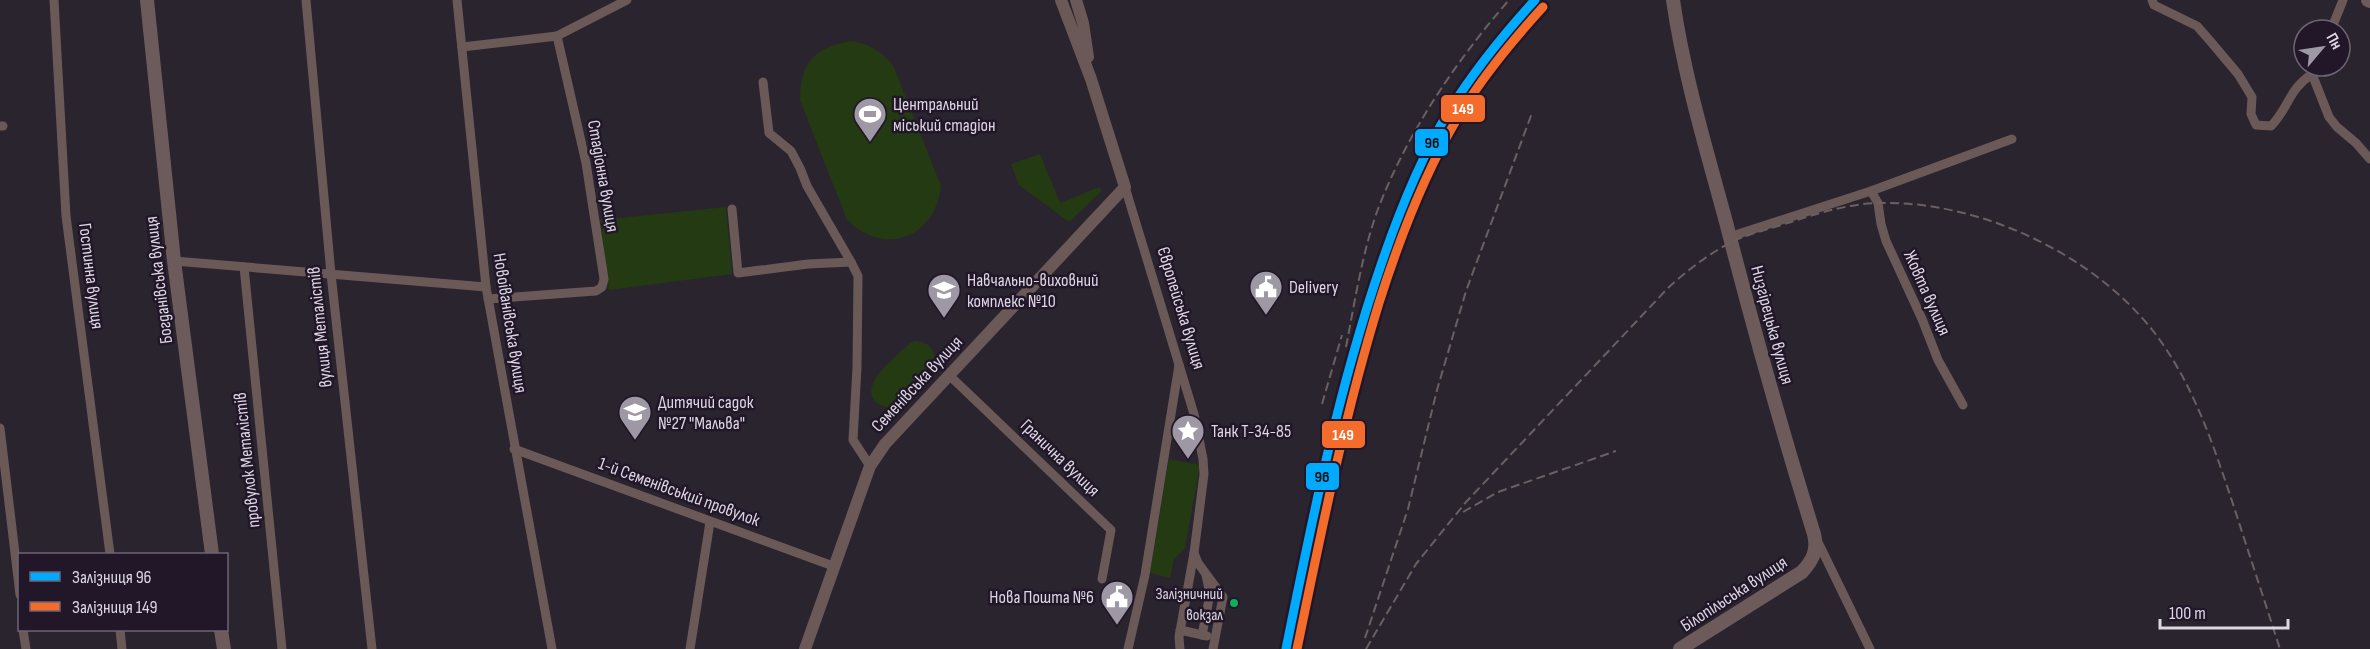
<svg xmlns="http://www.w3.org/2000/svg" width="2370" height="649" font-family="'Sofia Sans Condensed',sans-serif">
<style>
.green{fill:#243a12}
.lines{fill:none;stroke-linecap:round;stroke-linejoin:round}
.minor{stroke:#6a5957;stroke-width:9}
.tertiary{stroke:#6a5957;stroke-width:12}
.secondary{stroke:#6c5b5a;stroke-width:14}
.rail{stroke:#6b6061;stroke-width:2;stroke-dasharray:9 4.5;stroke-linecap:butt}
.rail-1-casing{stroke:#211729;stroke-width:14}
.rail-2-casing{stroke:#211729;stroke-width:14}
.rail-1{stroke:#0af;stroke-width:9}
.rail-2{stroke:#f36c2b;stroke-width:9}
.bus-dot{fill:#0daf5c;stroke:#211729;stroke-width:2}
.labels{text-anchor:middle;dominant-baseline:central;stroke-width:5;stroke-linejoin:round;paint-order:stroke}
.bus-label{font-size:16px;fill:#ddd7e3;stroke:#211729;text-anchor:end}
.poi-label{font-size:18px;fill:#ddd7e3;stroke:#211729;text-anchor:start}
.street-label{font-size:18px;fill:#ddd7e3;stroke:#211729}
.line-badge{stroke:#211729;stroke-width:2}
.badge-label{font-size:16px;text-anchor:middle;font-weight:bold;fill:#fff}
.pale-badge-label{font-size:16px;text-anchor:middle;font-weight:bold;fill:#111}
</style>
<rect width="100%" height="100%" fill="#2a242f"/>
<!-- green -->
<g class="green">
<path d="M850,41C869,43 880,51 893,65L941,186C935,238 885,257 847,220L800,100C800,63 814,48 850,41Z"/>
<path d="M1040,154L1060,203L1099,187L1102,191L1069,222L1019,185L1011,164Z"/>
<path d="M726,207L732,274L609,290L600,220Z"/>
<path d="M915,341C931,341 939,354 933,368L897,405C889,408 881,408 875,401C860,383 897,356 909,344Z"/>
<path d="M1169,459L1200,465L1185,548L1174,559L1170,578L1150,573Z"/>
</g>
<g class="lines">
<!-- minor -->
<g class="minor">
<path d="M54,0L66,216L110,554"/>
<path d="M306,0L331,274L372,649"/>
<path d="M457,0L486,287L552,649"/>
<path d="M2152,0L2154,5L2197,26L2211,42L2238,74L2252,97L2251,114L2256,125L2271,126C2289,108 2288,90 2312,74"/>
<path d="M2331,30L2343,0"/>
<path d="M462,47L557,36"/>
<path d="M2316,66L2312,74L2329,117L2337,127L2356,143L2370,159"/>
<path d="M763,82L769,133L791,151L800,168L807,186L851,262"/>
<path d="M0,126H3"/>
<path d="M1125,187L1194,414L1203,459L1204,474L1194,553L1179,637L1180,649"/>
<path d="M1871,191L1878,203L1881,224L1886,241L1922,319L1938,360L1963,405"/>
<path d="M732,209L738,273L808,264L851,262L858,276L857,367L853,440L870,466"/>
<path d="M1729,237L1871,191L2012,139"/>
<path d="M174,261L486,287"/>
<path d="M244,267L282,649"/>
<path d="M488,299L596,291L602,287L604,279L586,163L557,36L627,0"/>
<path d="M950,376L1111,530L1102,579"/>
<path d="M0,428L20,595"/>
<path d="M514,449L833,566"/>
<path d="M1816,538L1870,649"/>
<path d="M1194,553L1198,563L1223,597L1213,649"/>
<path d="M23,630L26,649"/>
<path d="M120,630L122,649"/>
<path d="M1180,630L1207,636"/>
<path d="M1202,635L1210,594L1206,575"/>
<path d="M690,649L710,522"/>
<path d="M1128,649L1145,575L1179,365"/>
</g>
<!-- tertiary -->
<g class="tertiary">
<path d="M1076,0L1083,23L1088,57"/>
<path d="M805,649L870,466L885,444L1125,187L1091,79L1061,0"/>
</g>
<!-- secondary -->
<g class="secondary">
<path d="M147,0L174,261L212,554"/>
<path d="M1673,0C1684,76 1706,148 1726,222C1753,327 1782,431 1814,534C1818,550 1813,560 1802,572L1680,649"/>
<path d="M2368,0L2370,1"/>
<path d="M221,630L224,649"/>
</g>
<!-- rail -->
<g class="rail">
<path d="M1346,347C1355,301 1362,253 1378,209C1407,133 1456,61 1509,0"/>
<path d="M1322,404L1342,335"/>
<path d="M1463,512L1498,492L1616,451"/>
<path d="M1365,638L1408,509L1437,390L1466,291L1532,113"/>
<path d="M1366,649L1416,564L1466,502L1668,288C1689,269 1712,251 1738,239C1756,232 1776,227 1794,221C1822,212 1849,204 1878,203C1984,200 2108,260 2166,349C2198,397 2216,453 2234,507C2249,554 2265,602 2280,649"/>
</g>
<!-- rail-1 casing -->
<g class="rail-1-casing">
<path id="rail-1" d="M1286,649C1312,520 1338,390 1381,265C1399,212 1420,159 1449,111C1474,71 1503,35 1535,0"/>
</g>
<!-- rail-2 casing -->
<g class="rail-2-casing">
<path id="rail-2" d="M1297,649C1321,533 1344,417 1379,303C1399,240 1423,176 1457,119C1481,78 1511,42 1543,7"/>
</g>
<!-- rail-1 -->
<use href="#rail-1" class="rail-1"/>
<!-- rail-2 -->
<use href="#rail-2" class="rail-2"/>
</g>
<!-- icons -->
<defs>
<g id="stadium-pin" transform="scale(1.725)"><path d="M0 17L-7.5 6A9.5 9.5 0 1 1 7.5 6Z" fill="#9e98a4" stroke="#211729"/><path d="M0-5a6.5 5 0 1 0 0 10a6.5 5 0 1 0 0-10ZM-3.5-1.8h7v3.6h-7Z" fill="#fff"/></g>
<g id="civic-pin" transform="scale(1.725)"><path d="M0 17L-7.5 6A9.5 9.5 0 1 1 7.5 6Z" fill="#9e98a4" stroke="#211729"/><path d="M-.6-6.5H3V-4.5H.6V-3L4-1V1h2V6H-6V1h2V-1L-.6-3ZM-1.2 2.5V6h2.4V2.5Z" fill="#fff"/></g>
<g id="school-pin" transform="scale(1.725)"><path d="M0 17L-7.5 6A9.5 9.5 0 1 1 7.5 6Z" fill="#9e98a4" stroke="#211729"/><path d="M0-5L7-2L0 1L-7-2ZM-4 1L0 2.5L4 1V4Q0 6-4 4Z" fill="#fff"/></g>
<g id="sight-pin" transform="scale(1.725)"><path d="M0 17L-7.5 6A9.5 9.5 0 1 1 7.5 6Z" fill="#9e98a4" stroke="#211729"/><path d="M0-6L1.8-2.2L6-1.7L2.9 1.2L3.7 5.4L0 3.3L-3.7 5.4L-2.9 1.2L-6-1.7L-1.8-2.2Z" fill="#fff"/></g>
</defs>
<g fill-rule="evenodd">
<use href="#stadium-pin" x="870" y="114"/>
<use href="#civic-pin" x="1266" y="287"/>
<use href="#school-pin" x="944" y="290"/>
<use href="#school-pin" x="635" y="412"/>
<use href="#sight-pin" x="1188" y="431"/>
<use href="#civic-pin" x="1117" y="597"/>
</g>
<!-- markers -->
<circle class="bus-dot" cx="1234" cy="603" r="5"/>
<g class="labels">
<!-- bus labels -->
<g class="bus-label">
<text x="1223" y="594">Залізничний<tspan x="1223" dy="21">вокзал</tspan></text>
</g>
<!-- poi labels -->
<g class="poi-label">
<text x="893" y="104">Центральний<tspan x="893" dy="21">міський стадіон</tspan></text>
<text x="967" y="280">Навчально-виховний<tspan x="967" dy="21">комплекс №10</tspan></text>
<text x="1289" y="287">Delivery</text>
<text x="658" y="402">Дитячий садок<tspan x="658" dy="21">№27 "Мальва"</tspan></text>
<text x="1211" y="431">Танк Т-34-85</text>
<text x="1094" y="597" text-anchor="end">Нова Пошта №6</text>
</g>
<!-- street labels -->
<g class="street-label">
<text transform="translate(603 176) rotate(80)">Стадіонна вулиця</text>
<text transform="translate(91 276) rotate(83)">Гостинна вулиця</text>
<text transform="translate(159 280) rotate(-97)">Богданівська вулиця</text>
<text transform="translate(1927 293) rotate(66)">Жовта вулиця</text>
<text transform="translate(1181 308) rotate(73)">Європейська вулиця</text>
<text transform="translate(510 323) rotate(81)">Новоіванівська вулиця</text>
<text transform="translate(1772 325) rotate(75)">Низгірецька вулиця</text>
<text transform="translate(320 327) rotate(-96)">вулиця Металістів</text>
<text transform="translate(917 384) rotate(-47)">Семенівська вулиця</text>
<text transform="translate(1060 458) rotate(44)">Гранична вулиця</text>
<text transform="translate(247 460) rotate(-96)">провулок Металістів</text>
<text transform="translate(679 492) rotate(20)">1-й Семенівський провулок</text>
<text transform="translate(1734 594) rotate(-33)">Білопільська вулиця</text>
</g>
</g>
<g class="line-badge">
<rect x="1440" y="94" width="46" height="29" rx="6" fill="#f36c2b"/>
<rect x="1414" y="128" width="35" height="29" rx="6" fill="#0af"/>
<rect x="1321" y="420" width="45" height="29" rx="6" fill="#f36c2b"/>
<rect x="1305" y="462" width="35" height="29" rx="6" fill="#0af"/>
</g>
<g class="badge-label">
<text x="1463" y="114">149</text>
<text x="1343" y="440">149</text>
</g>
<g class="pale-badge-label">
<text x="1432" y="148">96</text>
<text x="1322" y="482">96</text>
</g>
<!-- legend -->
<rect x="18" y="553" width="210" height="78" fill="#211729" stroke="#6c6473" stroke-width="1.5"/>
<rect x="30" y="572" width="30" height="9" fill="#00aaff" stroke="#6c6473" stroke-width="1.5"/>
<text x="72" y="583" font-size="18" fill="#ddd7e3">Залізниця 96</text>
<rect x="30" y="602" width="30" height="9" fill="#f36c2b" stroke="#6c6473" stroke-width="1.5"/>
<text x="72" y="613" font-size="18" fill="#ddd7e3">Залізниця 149</text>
<!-- north arrow -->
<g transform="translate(2322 48) rotate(61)"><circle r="28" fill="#211729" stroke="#6c6473" stroke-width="1.5"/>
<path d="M0-4.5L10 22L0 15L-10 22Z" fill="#9e98a4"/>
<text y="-9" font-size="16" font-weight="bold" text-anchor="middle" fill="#ddd7e3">Пн</text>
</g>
<!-- scale -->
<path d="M2160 619v9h128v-9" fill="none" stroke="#ddd7e3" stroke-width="3"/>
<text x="2169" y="619" font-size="18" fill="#ddd7e3" stroke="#211729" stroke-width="4.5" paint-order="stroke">100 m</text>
</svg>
